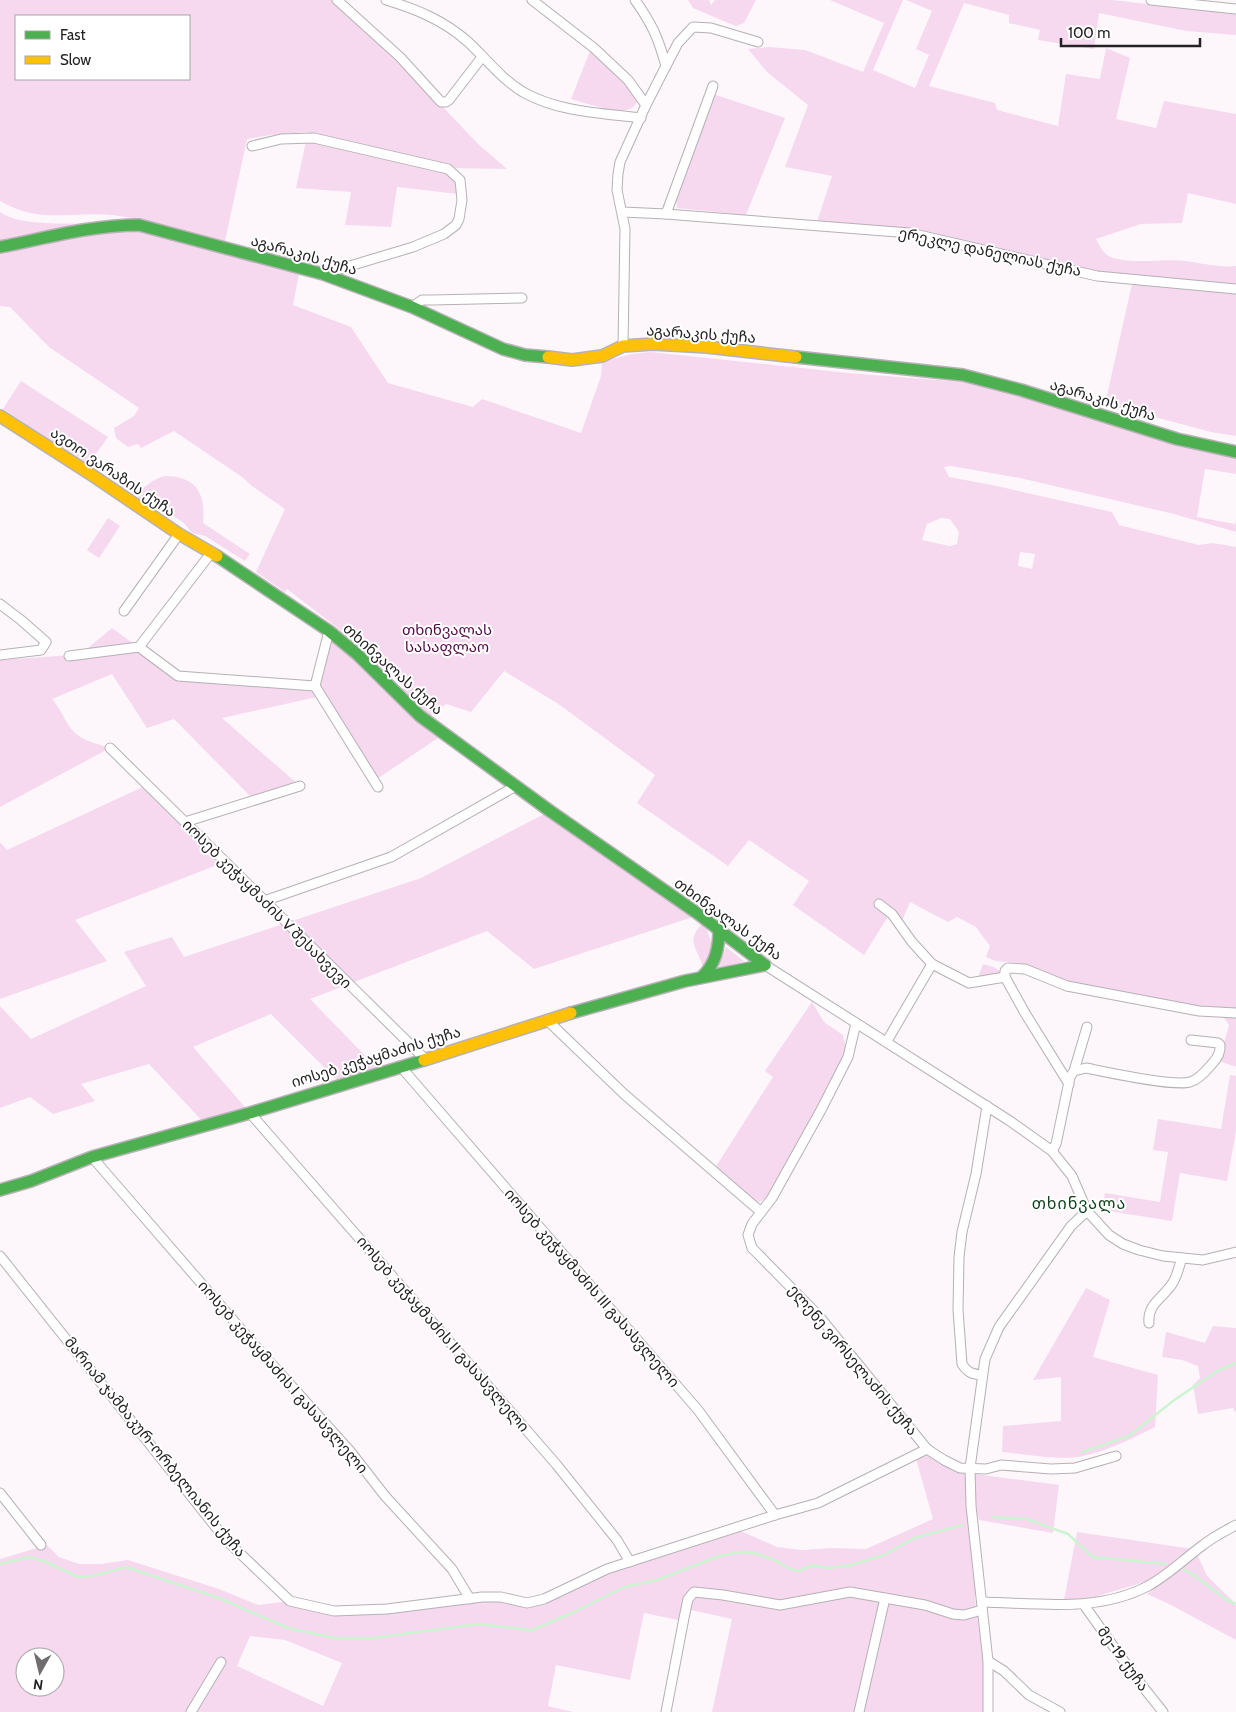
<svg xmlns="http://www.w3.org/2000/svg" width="1236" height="1712" font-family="Cabin,'Noto Sans Georgian',sans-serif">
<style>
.green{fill:#f6d9ee;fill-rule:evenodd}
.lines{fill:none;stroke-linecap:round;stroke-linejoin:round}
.stream{stroke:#cbf4d0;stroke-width:2.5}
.street-casing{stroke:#b5b1b4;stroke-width:11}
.fast-casing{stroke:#b5b1b4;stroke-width:14}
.slow-casing{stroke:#b5b1b4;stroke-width:14}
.street{stroke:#fffefe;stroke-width:9}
.fast{stroke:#4caf50;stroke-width:11}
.slow{stroke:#ffc107;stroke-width:11}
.labels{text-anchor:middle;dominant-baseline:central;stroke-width:4;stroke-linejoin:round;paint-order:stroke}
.street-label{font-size:15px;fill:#242123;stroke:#fff}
.park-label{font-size:15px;fill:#530946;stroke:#fff}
.neighbourhood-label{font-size:16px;letter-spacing:1px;fill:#11411d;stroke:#fff}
</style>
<rect width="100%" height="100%" fill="#fdf7fb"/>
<!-- green -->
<g class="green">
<path d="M0,0H334L409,71L478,144L507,169L446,168L456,181L458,194L397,187L391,227L345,225L351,192L296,188L308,132L271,135L247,139L225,241C188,231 151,220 113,215C70,211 41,225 0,201ZM16,16H189V79H16Z"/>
<path d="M688,0H709L711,5L715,0H756L744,23L736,26L721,20L693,8Z"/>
<path d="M830,0H903L873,70L915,88L929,55L916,49L932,11L906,0H1112L1236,14V35L1186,31L1099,13L1094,49L1038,40L1040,30L1009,23V15L964,3L929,86L995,103L997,110L1058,126L1066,74L1100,79L1106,48L1130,58L1116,119L1156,128L1164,101L1236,114V204L1188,193L1182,223L1141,224L1096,239C1099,245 1102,251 1107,255C1124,266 1165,258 1185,261C1202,263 1219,268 1236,266V285L1101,272L917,230L817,222L832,176L785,167L808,105L767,72L748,49L769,47L805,50L863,72L884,23Z"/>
<path d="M590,51L621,75L638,101C636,104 633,108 630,109C616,114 585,103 571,99Z"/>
<path d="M713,94L785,118L746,215L677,208L676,195Z"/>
<path d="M0,212C20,227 75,223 100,223L0,244Z"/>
<path d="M126,228L215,250L299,274L293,305L351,327L388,383L473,407L482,399L581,433L601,376L602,362L631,354L651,352L848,373L964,382L1015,392L1236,456V474L1205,469L1197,517L1235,524L1236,519V532L1174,514L1020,478L951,466L944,467L949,477L992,485L1112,512L1119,525L1199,545L1213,543L1236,547V1011L1199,1009L1067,984L1020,963L996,961L986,957L990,946L976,927L957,917L948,922L910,902L902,921L889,915L864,955L793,905L809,881L749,840L728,866L637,803L655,775L557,703L504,671L471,712L446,704L431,716L402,690L403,687L382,662L287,589L285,592L256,572L285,509L252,486L242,477L174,431L141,448L138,444L128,447L116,438L114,428L134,416L139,408L49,347L10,307L0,306V251ZM941,518L950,519L959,532L957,544L950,546L922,540L927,524ZM1020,552L1035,554L1032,569L1018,566Z"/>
<path d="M1132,284L1236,293V436L1211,432L1105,404Z"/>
<path d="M21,381L108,437L88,465L3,409Z"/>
<path d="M164,476C196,476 206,493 203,523L250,554L245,561L205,536L192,533L184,523L158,506L143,502L139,500L138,493C146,485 153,480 164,476Z"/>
<path d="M108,518L120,526L99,558L87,550Z"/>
<path d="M112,628L178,676L315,686L329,631L444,734L374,781L321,696L222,718L300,786L254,800L174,719L147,728L112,674L52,699C61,709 66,724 74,732C81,740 100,745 110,748L0,807V660L72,655L82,653Z"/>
<path d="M147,785L225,862L75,920L107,961L0,999V842L7,850Z"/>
<path d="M550,811L696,916L534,969L487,931L310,999L382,1073L341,1084L271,1014L193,1047L250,1113L206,1125L149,1064L81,1084L95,1101L53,1114L30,1097L0,1108V1006L31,1039L146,986L124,952L172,937L184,957L421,878Z"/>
<path d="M704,922C711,942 717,949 703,967C696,945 685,941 704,922Z"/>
<path d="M726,947L744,961L717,971Z"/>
<path d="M983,964L994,967L1001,972V975L977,980Z"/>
<path d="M812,1002L824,1022L843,1035L847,1052L773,1193L760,1202L754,1201L715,1168L773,1077L765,1071Z"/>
<path d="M1236,1014V1067L1219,1061L1229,1025L1225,1019L1217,1015Z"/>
<path d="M1230,1075L1236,1076V1131L1227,1181L1180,1173L1172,1221L1102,1210L1105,1193L1160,1202L1168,1152L1153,1150L1158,1119L1221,1129Z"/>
<path d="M1086,1288L1110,1300L1093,1357L1158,1375L1155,1427C1133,1438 1108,1451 1083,1456C1061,1461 1025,1454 1002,1452L1003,1426L1061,1421V1377L1033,1380Z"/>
<path d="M1213,1326L1236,1328V1413L1233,1408L1198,1414L1193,1385L1200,1378L1198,1366L1182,1360L1162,1357L1166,1332L1205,1343Z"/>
<path d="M927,1449L970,1468L976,1536L975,1599L984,1668L983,1712H712L732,1619L691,1610L688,1622L644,1613L630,1680L556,1665L548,1706L573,1712H0V1559L47,1545L59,1557L79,1564H101L128,1560L219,1589L258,1605L290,1601L334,1611L482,1597L527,1603L587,1578L734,1528L777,1547L802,1550L832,1548L866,1549L933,1519L915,1455ZM250,1636L285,1640L342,1663L323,1706L237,1666ZM25,1657H55V1687H25Z"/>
<path d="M975,1474L1059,1485L1053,1533L979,1520L974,1502Z"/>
<path d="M1077,1532L1193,1549L1155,1579L1094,1597L1064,1600Z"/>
<path d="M1217,1539L1197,1554L1207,1576L1236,1604V1640L1171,1605L1147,1594L1197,1552Z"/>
</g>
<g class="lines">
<!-- stream -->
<g class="stream">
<path d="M1082,1452L1129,1436L1173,1401L1217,1371L1236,1363"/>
<path d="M993,1517L1027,1519L1068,1534L1093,1557L1166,1564"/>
<path d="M0,1564L29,1557L44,1561L78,1577L92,1576L126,1567L219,1598L288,1628L335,1638H372L478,1624L532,1630L574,1612L624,1587L657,1580L719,1556L740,1552L754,1553L775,1560L788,1568L799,1571L812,1565L828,1568L851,1565L884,1555L914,1538L962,1525"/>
<path d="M1184,1570L1191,1573L1227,1600L1236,1604"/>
</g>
<!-- street casing -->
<g class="street-casing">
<g id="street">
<path d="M337,0L400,57L441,102H446L449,100L482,57"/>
<path d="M386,0C416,9 443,20 467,41C486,58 500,78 523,92C558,112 601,113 641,118"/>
<path d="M532,0L594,48L628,80L646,105"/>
<path d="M635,0C652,24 658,37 666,66"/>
<path d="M1151,0L1236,9"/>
<path d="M252,146L281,139L314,138L448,169L460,180L462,200L459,219L456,225L444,234L413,247L323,274"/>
<path d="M623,212L666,214L910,233L1097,276L1236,289"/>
<path d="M666,214L713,86"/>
<path d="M412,307L422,300H432L522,298"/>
<path d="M623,346L625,229L617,190L618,174L620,162L646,105L666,66L678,43L693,27L711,28L758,42"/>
<path d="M0,604L21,620L46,642L41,650L0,655"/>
<path d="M124,611L179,534"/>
<path d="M329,631L315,686L378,787"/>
<path d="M139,647L178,676L315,686"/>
<path d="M69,656L139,647L211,553"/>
<path d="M110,748L425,1059"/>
<path d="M185,822L300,786"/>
<path d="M264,901L391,857L516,786"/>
<path d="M879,904L892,914L912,942L932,964L969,983L1005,977"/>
<path d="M765,965L1010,1121L1052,1151L1072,1176L1087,1211L1109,1235L1123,1244L1139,1250L1163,1256L1203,1260L1236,1252"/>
<path d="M547,1020L624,1094L761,1212"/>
<path d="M856,1023L848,1057L821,1110L772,1198L752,1224L748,1235L752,1248L819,1316L927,1449L944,1460L960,1468L986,1469L1001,1465L1051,1469L1075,1468L1116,1456"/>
<path d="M887,1041L932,964"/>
<path d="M401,1067L698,1410L775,1515"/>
<path d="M1074,1071L1087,1027"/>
<path d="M1069,1084L1025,1013L1005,977V971L1008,968L1025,969L1067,986L1199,1011L1236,1013"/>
<path d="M250,1113L556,1464L617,1540L630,1562"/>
<path d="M1052,1151L1056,1144L1070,1077L1074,1071L1086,1068C1106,1072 1174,1087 1190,1082C1198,1080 1206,1071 1211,1065C1216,1060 1221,1053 1220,1045L1218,1043L1191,1040"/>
<path d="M92,1157L252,1342L350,1451L385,1496L452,1569L470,1599"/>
<path d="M0,1256L226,1540L290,1601L334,1611L387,1609L482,1597H501L527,1603L544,1599L607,1569L775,1515L818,1503L927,1449"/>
<path d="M1149,1323C1147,1304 1163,1298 1172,1284C1177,1277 1179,1266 1182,1258"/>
<path d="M982,1375C972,1374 968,1373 962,1364L958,1310L959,1257L962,1232L976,1174L987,1106"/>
<path d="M0,1493L41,1545"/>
<path d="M982,1602C1036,1603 1097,1613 1148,1586C1168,1575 1184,1559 1203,1545C1213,1537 1225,1531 1236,1525"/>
<path d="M1084,1605L1136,1678L1163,1712"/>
<path d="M988,1661L1004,1671L1029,1695L1060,1712"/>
<path d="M191,1712L221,1662"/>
<path d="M666,1712L684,1618L688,1599L694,1592L723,1595L780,1605L850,1592L925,1605L953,1614L964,1615L982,1610"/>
<path d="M859,1712L885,1598"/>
<path d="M988,1712V1661L971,1506L970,1468L985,1359L999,1327L1071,1226L1087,1211"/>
</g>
</g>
<!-- fast casing -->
<g class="fast-casing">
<g id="fast">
<path d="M0,247C46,238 92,225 139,225L323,274L412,307L503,349L525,355L548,357"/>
<path d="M796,357L963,375L1021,390L1177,439L1236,452"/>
<path d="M217,556L329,631L357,654L420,716L550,811L697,913L765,965"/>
<path d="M702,977C716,963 719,948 719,929"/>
<path d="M571,1013L685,981L765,965"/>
<path d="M0,1190L31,1181L92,1157L250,1113L424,1060"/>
</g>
</g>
<!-- slow casing -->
<g class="slow-casing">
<g id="slow">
<path d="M548,357L572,360L602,356L623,346L653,344L707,347L796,357"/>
<path d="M0,416L89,473L179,534L217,556"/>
<path d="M424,1060L571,1013"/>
</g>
</g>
<!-- street -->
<use href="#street" class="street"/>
<!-- fast -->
<use href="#fast" class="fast"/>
<!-- slow -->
<use href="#slow" class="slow"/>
</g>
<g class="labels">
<!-- street labels -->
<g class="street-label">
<text transform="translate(990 252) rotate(12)">ერეკლე დანელიას ქუჩა</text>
<text transform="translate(304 255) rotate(16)">აგარაკის ქუჩა</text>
<text transform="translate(701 334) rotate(4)">აგარაკის ქუჩა</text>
<text transform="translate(1103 400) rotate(17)">აგარაკის ქუჩა</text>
<text transform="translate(113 472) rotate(34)">ავთო ვარაზის ქუჩა</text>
<text transform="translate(393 669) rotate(42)">თხინვალას ქუჩა</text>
<text transform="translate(267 904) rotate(45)">იოსებ კეჭაყმაძის V შესახვევი</text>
<text transform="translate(728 919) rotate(36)">თხინვალას ქუჩა</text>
<text transform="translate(376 1057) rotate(-17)">იოსებ კეჭაყმაძის ქუჩა</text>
<text transform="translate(592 1288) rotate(49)">იოსებ კეჭაყმაძის III გასასვლელი</text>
<text transform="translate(443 1334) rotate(49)">იოსებ კეჭაყმაძის II გასასვლელი</text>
<text transform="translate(853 1360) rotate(50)">ელენე ვირსელაძის ქუჩა</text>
<text transform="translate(283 1377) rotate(49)">იოსებ კეჭაყმაძის I გასასვლელი</text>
<text transform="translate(155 1447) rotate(51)">მარიამ ჯამბაკურ-ორბელიანის ქუჩა</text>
<text transform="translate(1123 1659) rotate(54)">მე-19 ქუჩა</text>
</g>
<!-- park labels -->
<g class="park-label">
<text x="447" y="630">თხინვალას<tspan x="447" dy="17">სასაფლაო</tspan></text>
</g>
<!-- neighbourhood labels -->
<g class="neighbourhood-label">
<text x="1079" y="1203">თხინვალა</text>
</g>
</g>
<!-- legend -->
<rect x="15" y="15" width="175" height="65" fill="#ffffff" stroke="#a7a6a7"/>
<rect x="25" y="31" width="25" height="8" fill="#4caf50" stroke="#a7a6a7"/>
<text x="60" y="40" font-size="15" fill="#242123">Fast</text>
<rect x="25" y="56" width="25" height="8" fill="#ffc107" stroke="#a7a6a7"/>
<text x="60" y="65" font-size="15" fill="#242123">Slow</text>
<!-- north arrow -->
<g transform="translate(40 1672) rotate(188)"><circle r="24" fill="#ffffff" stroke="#a7a6a7"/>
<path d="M0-4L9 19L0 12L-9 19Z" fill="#706c6f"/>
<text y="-8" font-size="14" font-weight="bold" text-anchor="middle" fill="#242123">N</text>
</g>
<!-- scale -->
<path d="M1061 38v8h139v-8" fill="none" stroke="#242123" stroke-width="2.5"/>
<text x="1068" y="38" font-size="15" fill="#242123" stroke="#ffffff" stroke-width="4" paint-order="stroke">100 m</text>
</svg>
